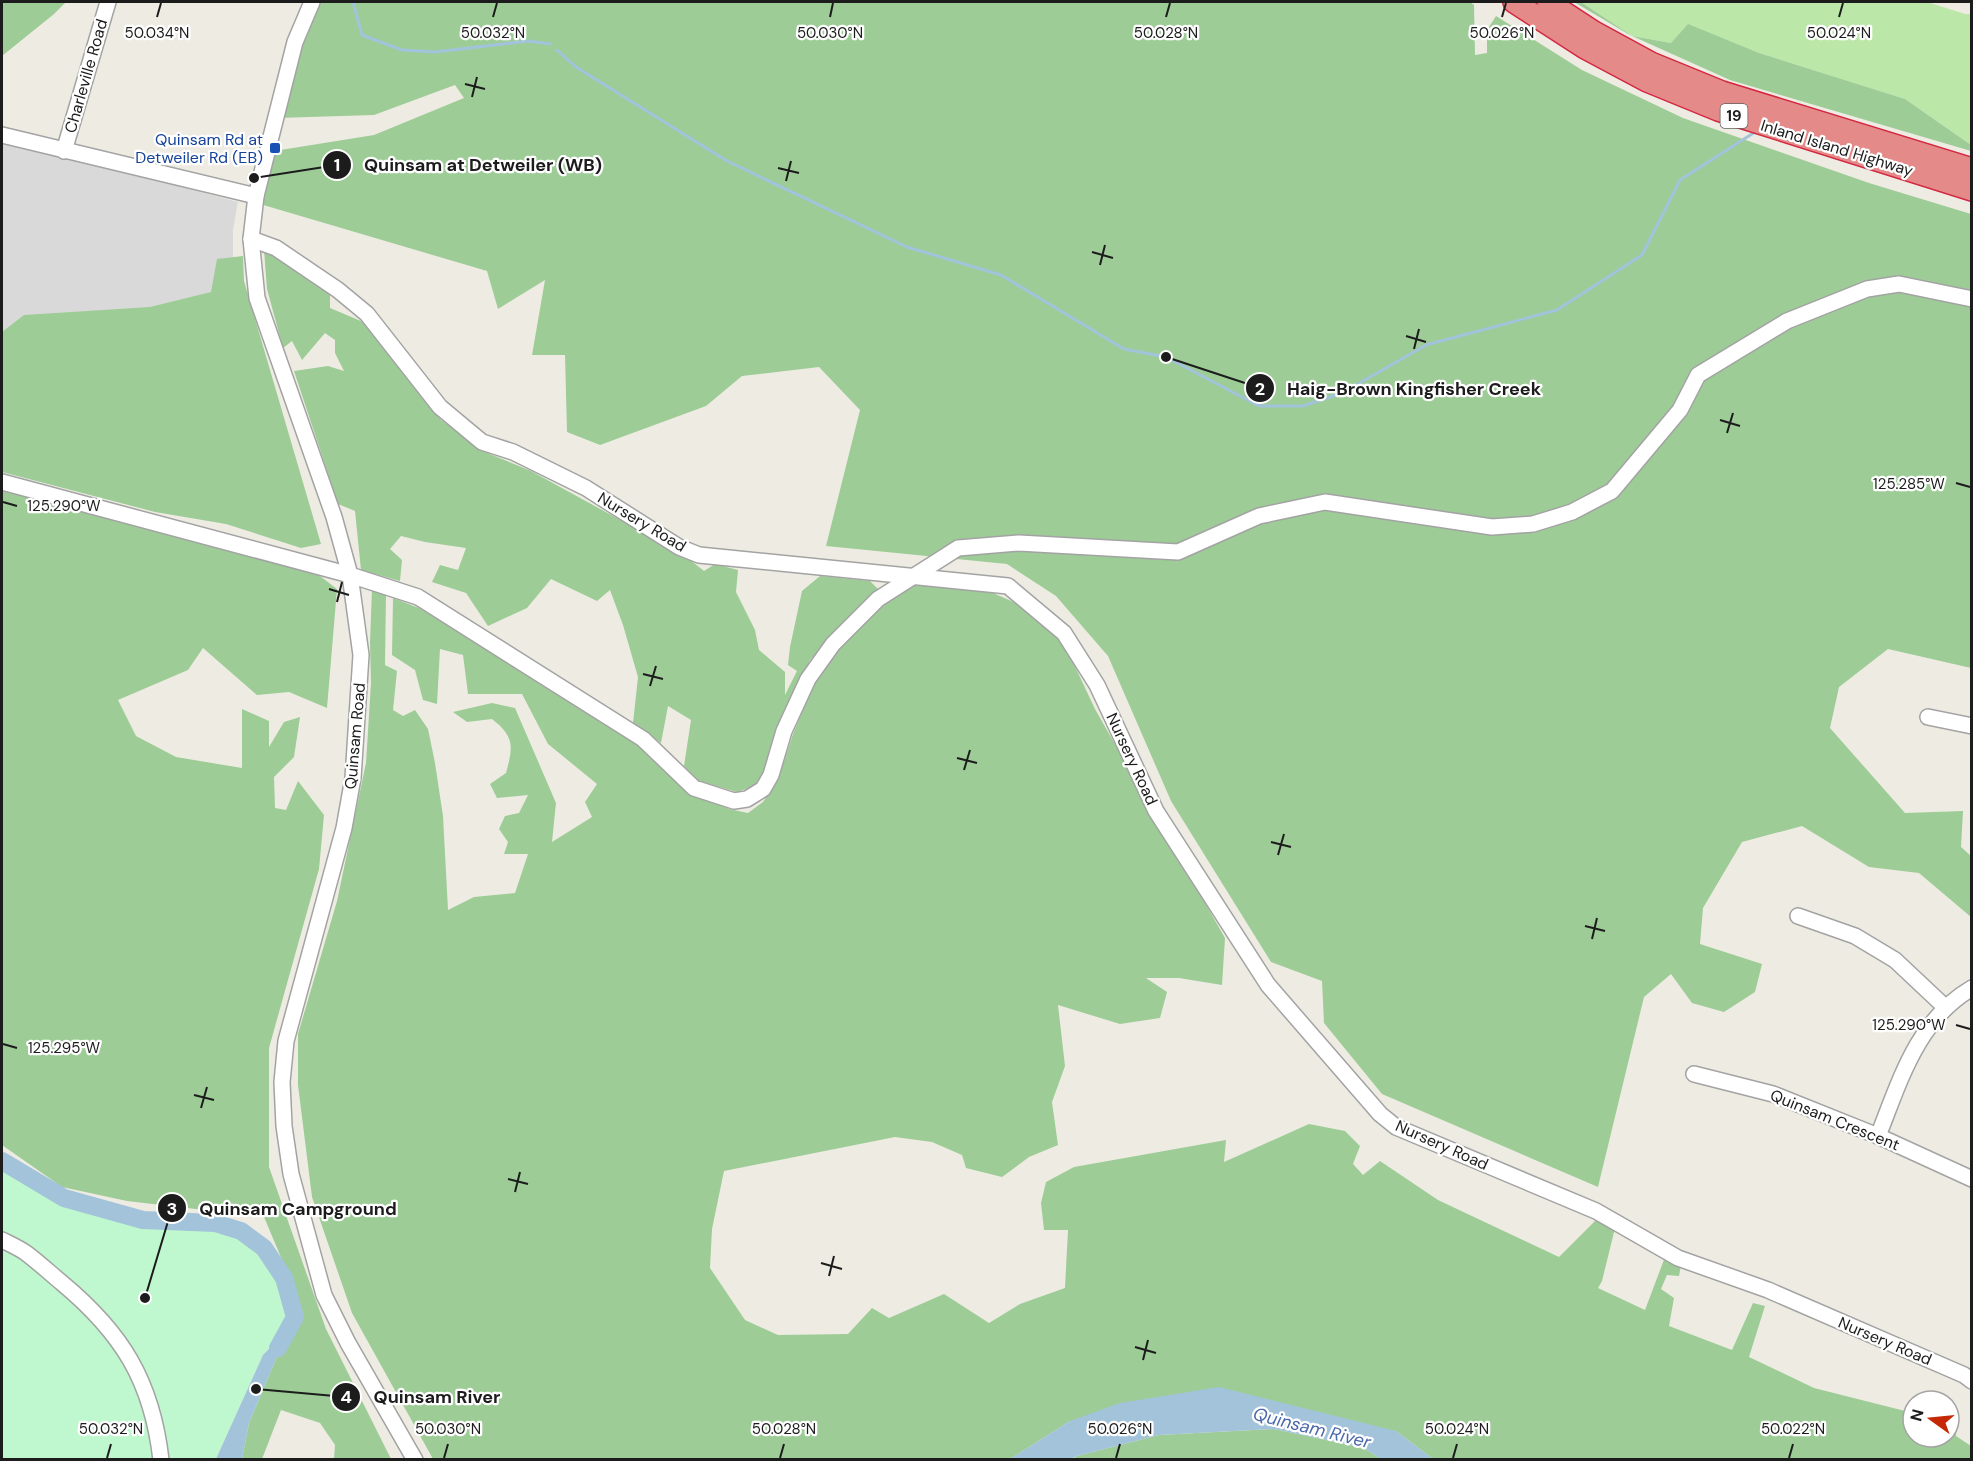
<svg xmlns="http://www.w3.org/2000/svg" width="1973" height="1461" font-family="'DM Sans',sans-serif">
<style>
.residential{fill:#dad9d9}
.grass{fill:#bbe7a8}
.forest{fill:#9dcc97}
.park{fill:#bff8ce}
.water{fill:#a3c3db}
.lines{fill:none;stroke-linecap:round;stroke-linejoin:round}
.stream{stroke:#a3c3db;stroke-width:3}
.river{stroke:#a3c3db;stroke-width:18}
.minor-casing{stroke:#a3a3a3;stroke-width:18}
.highway-casing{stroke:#d42741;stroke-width:24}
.minor{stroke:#fff;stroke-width:15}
.highway{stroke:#e48b8a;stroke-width:21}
.ticks{fill:none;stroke:#1c1c1c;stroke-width:2}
.transit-dot{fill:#1a4fb4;stroke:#fff;stroke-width:2}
.labels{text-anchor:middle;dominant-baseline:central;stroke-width:4.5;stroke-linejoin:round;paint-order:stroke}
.shield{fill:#fff;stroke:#606060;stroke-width:1.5}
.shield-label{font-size:15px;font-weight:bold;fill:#1c1c1c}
.street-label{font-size:16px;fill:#1c1c1c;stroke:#fff}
.transit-label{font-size:16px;fill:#164399;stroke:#fff;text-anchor:end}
.water-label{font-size:18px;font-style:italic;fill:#4b68aa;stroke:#fff}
.ticks-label{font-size:15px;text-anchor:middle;fill:#1c1c1c;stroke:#fff;stroke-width:4.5;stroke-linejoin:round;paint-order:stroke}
.leader{fill:none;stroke:#1c1c1c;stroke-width:2}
.callout-dot{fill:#1c1c1c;stroke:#fff;stroke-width:2}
.mark-label{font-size:18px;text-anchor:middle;font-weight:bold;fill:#fff}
.callout-label{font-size:18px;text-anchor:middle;font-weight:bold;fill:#1c1c1c;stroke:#fff;stroke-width:4.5;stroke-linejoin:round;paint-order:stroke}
</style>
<rect width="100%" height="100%" fill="#eeece2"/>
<!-- residential -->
<path class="residential" d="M2,140L238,202L233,230V261L238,289L2,444Z"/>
<!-- grass -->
<path class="grass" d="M1581,2H1927L1965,14H1971V145L1905,99L1759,53L1688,25L1671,43L1632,36Z"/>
<!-- forest -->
<g class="forest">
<path d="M2,2H66L54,14L2,56Z"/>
<path d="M317,2H1470L1474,5L1475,55L1487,53V30L1496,16L1582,70L1683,118L1869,183L1971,214V668L1888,649L1839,687L1830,728L1905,813L1963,811L1961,847L1971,856V917L1919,873L1869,867L1802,826L1742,842L1703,908L1700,944L1762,964L1755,992L1724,1012L1692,1003L1671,974L1644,997L1598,1187L1382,1094L1324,1023L1322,981L1271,962L1171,801L1108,656L1056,596L1007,564L826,546L860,410L819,367L742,376L706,406L600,445L567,432L565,355H532L545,280L498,309L487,271L253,202L268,152L374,135L464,98L455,85L374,115L277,118Z"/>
<path d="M1574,2H1581L1632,36L1671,43L1688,24L1759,53L1905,99L1971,145V151L1730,80L1632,36L1628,34Z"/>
<path d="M264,250L330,291V308L368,324L441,420L485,452L531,471L684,555L704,571L715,564L738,570L736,592L755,630L759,650L785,672V695L797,671L788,665L790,647L802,591L820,576L870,581L879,590L810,660L780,723L760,784L737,792L699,781L684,766L691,720L668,706L661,743L633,723L638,677L623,625L610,590L597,601L551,579L527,608L488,626L466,593L432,582L440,565L458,570L466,548L425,542L401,536L390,549L402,560L400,581L361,570L355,511L338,504L294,371L328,366L344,371L335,353V340L325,333L302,360L292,341L283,348L267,289Z"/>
<path d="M243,256L244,281L321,544L301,548L226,524L155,512L2,472V332L24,315L150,307L211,292L217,259Z"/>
<path d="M2,488L312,570L337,589L327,708L289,692L257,695L203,648L188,670L118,700L136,736L176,757L242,768V709L269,721V747L284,722L300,717L294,757L274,777L275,808L286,810L298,781L324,815L319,869L269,1048V1167L326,1329L391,1459H334L335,1445L320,1423L281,1410L262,1459H242L249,1423L289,1328L300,1317L288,1274L264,1217L127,1201L62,1187L2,1145Z"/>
<path d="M916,583L993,593L1016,603L1063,641L1095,709L1225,938L1222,985L1179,978H1146L1167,992L1160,1018L1120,1024L1058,1005L1065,1066L1052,1102L1058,1145L1029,1157L1002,1177L966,1168L962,1155L932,1142L895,1137L724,1171L712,1229L710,1268L745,1320L778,1335L848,1334L872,1308L889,1318L944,1294L989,1323L1020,1304L1065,1288L1068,1230H1044L1041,1203L1046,1182L1074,1167L1226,1140L1224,1162L1309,1124L1345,1131L1360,1146L1353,1164L1363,1175L1380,1161L1438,1200L1559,1257L1599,1217L1615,1228L1602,1281L1598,1288L1645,1310L1665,1257L1681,1265L1679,1276L1667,1275L1661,1289L1674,1298L1669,1326L1732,1350L1753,1303L1765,1306L1749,1357L1814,1388L1913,1413V1437H1949V1410L1957,1411L1956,1436L1971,1446V1459H1433L1396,1431L1070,1421L1010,1459H433L352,1313L312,1197L298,1085V1034L337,901L366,763L371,683L370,643L372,588L386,593L385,665L397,671L393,710L403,716L415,710L428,729L435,763L443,816L448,910L474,897L515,893L528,854H504L508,842L499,829L505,816L519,813L528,795L497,798L490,784L506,773C513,747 515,737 492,719L467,722L453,712L492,703L515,708L556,803L552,842L592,817L585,802L597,784L548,744L522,694H468L463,655L440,649L437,704L423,700L415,670L392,655L393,598L419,608L480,644L642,746L688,792L729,809L748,813L763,802L778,780L793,734L816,679L858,627L893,598Z"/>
<path d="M1274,1429L1364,1448L1381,1459L1071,1460L1077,1456L1159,1435Z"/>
</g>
<!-- park -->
<path class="park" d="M2,1161L64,1198L143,1220L215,1223L241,1231L264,1248L284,1278L295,1317L263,1355L216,1459L2,1460Z"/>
<!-- water -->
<g class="water">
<path d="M289,1328L249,1423L242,1459H216L263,1355Z"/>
<path d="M1219,1387L1396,1431L1433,1459H1381L1364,1448L1274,1429L1159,1435L1077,1456L1071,1459H1010L1070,1421L1120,1403Z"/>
</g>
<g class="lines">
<!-- stream -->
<g class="stream">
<path d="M353,2L362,35L402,50L435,52L528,41L551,44"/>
<path d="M557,50L576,67L727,161L907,247L1001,275L1124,349L1166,357L1259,406H1303L1342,393L1426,345L1557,310L1642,255L1680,180L1755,132"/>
</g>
<!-- river -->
<path class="river" d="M2,1161L64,1198L143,1220L215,1223L241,1231L264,1248L284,1278L295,1317L278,1348"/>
<!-- minor casing -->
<g class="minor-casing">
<g id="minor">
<path d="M312,2L295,42L256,196L251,239L257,298L334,517L350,575L361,655L353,778L344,828L286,1041L282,1082L284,1126L291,1174L324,1295L348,1343L415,1460"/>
<path d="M2,135L256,196"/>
<path d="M64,151L108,2"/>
<path d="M251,239L276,248L338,290L367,314L440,407L482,442L513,452L586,488L679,547L699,555L1008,586L1064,633L1097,685L1156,811L1268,985L1380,1114L1396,1127L1596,1211L1678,1258L1768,1290L1964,1375L1972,1381"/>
<path d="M2,482L350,575L418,597L643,739L694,788L734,801L747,799L763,789L771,775L784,731L808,679L833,644L878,599L958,548L1019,543L1178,552L1259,516L1325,502L1492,527L1533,524L1572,512L1612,491L1680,410L1698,375L1787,321L1867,289L1899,284L1972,299"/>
<path d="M1928,717L1972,726"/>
<path d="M1798,916L1855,936L1895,960L1945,1007"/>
<path d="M1694,1074L1773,1094L1878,1136L1972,1179"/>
<path d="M1878,1136C1900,1081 1917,1020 1972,988"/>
<path d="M2,1240C10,1244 19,1248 26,1253C38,1262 50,1273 62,1283C122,1333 152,1381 161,1460"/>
</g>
</g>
<!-- highway casing -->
<g class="highway-casing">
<g id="highway">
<path d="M1514,2L1585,48L1647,81L1718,110L1972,190"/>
<path d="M1548,2L1594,32L1651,63L1722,92L1972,169"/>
</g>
</g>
<!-- minor -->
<use href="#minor" class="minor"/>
<!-- highway -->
<use href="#highway" class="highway"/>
</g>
<!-- ticks -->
<path class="ticks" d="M157,17L161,3M493,17L497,3M830,17L833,3M1166,17L1170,3M1502,17L1506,3M1839,17L1843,3M465,84L485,89M472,97L477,77M778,168L799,173M786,181L791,161M1092,252L1113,258M1100,265L1105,245M1406,336L1426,342M1414,349L1419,329M1720,420L1740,426M1727,433L1733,413M1956,483L1970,487M3,502L17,506M329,589L349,595M337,602L342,582M643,674L663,679M650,686L656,666M957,758L977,763M964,770L970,750M1271,842L1291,847M1278,855L1284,834M1585,926L1605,931M1592,939L1597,918M1956,1025L1970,1029M3,1044L17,1048M194,1095L214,1100M201,1108L207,1087M508,1179L528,1184M515,1192L520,1172M821,1263L842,1269M829,1276L834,1256M1135,1347L1156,1353M1143,1360L1148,1340M107,1458L111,1444M444,1458L448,1444M780,1458L784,1444M1116,1458L1120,1444M1453,1458L1457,1444M1789,1458L1793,1444"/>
<!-- markers -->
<rect class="transit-dot" x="269" y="142" width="12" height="12" rx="3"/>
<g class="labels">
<!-- shield labels -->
<rect class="shield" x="1720.5" y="104" width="27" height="24" rx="4.5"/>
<g class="shield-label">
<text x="1734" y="116">19</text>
</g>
<!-- street labels -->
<g class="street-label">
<text transform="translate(86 76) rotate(-74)">Charleville Road</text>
<text transform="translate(1837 148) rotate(17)">Inland Island Highway</text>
<text transform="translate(642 522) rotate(31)">Nursery Road</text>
<text transform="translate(355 736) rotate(-85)">Quinsam Road</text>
<text transform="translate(1132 759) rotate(65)">Nursery Road</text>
<text transform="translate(1835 1120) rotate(22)">Quinsam Crescent</text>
<text transform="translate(1442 1145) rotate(24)">Nursery Road</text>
<text transform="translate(1885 1341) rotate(23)">Nursery Road</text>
</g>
<!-- transit labels -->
<g class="transit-label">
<text x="263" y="139">Quinsam Rd at<tspan x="263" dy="18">Detweiler Rd (EB)</tspan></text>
</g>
<!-- water labels -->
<g class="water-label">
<text transform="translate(1312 1428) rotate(14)">Quinsam River</text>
</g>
</g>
<g class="ticks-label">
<text x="493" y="38">50.032°N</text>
<text x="830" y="38">50.030°N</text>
<text x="1166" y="38">50.028°N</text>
<text x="1502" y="38">50.026°N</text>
<text x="1839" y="38">50.024°N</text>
<text x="157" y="38">50.034°N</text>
<text x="1909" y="489">125.285°W</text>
<text x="64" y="511">125.290°W</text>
<text x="1909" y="1030">125.290°W</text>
<text x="64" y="1053">125.295°W</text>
<text x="111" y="1434">50.032°N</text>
<text x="448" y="1434">50.030°N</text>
<text x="784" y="1434">50.028°N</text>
<text x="1120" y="1434">50.026°N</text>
<text x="1457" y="1434">50.024°N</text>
<text x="1793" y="1434">50.022°N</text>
</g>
<!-- callouts -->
<path class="leader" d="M254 178L337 165M1166 357L1260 388M145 1298L172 1208M256 1389L346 1397"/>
<g class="callout-dot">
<circle cx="254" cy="178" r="6"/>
<circle cx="1166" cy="357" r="6"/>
<circle cx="145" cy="1298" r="6"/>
<circle cx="256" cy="1389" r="6"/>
<circle cx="337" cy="165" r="15"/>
<circle cx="1260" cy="388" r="15"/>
<circle cx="172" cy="1208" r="15"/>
<circle cx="346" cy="1397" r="15"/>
</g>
<g class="mark-label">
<text x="337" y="171">1</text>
<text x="1260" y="395">2</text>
<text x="172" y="1215">3</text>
<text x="346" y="1403">4</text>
</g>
<g class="callout-label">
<text x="483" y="171">Quinsam at Detweiler (WB)</text>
<text x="1414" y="395">Haig-Brown Kingfisher Creek</text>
<text x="298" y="1215">Quinsam Campground</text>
<text x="437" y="1403">Quinsam River</text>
</g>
<!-- border -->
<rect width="1973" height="1461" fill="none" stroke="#1c1c1c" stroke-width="6"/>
<!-- north arrow -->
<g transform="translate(1931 1419) rotate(285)"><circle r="28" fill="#ffffff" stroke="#a4a4a4" stroke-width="1.5"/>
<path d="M0-4.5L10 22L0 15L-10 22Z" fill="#c52804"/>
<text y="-9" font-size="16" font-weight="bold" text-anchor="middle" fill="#1c1c1c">N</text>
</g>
</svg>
